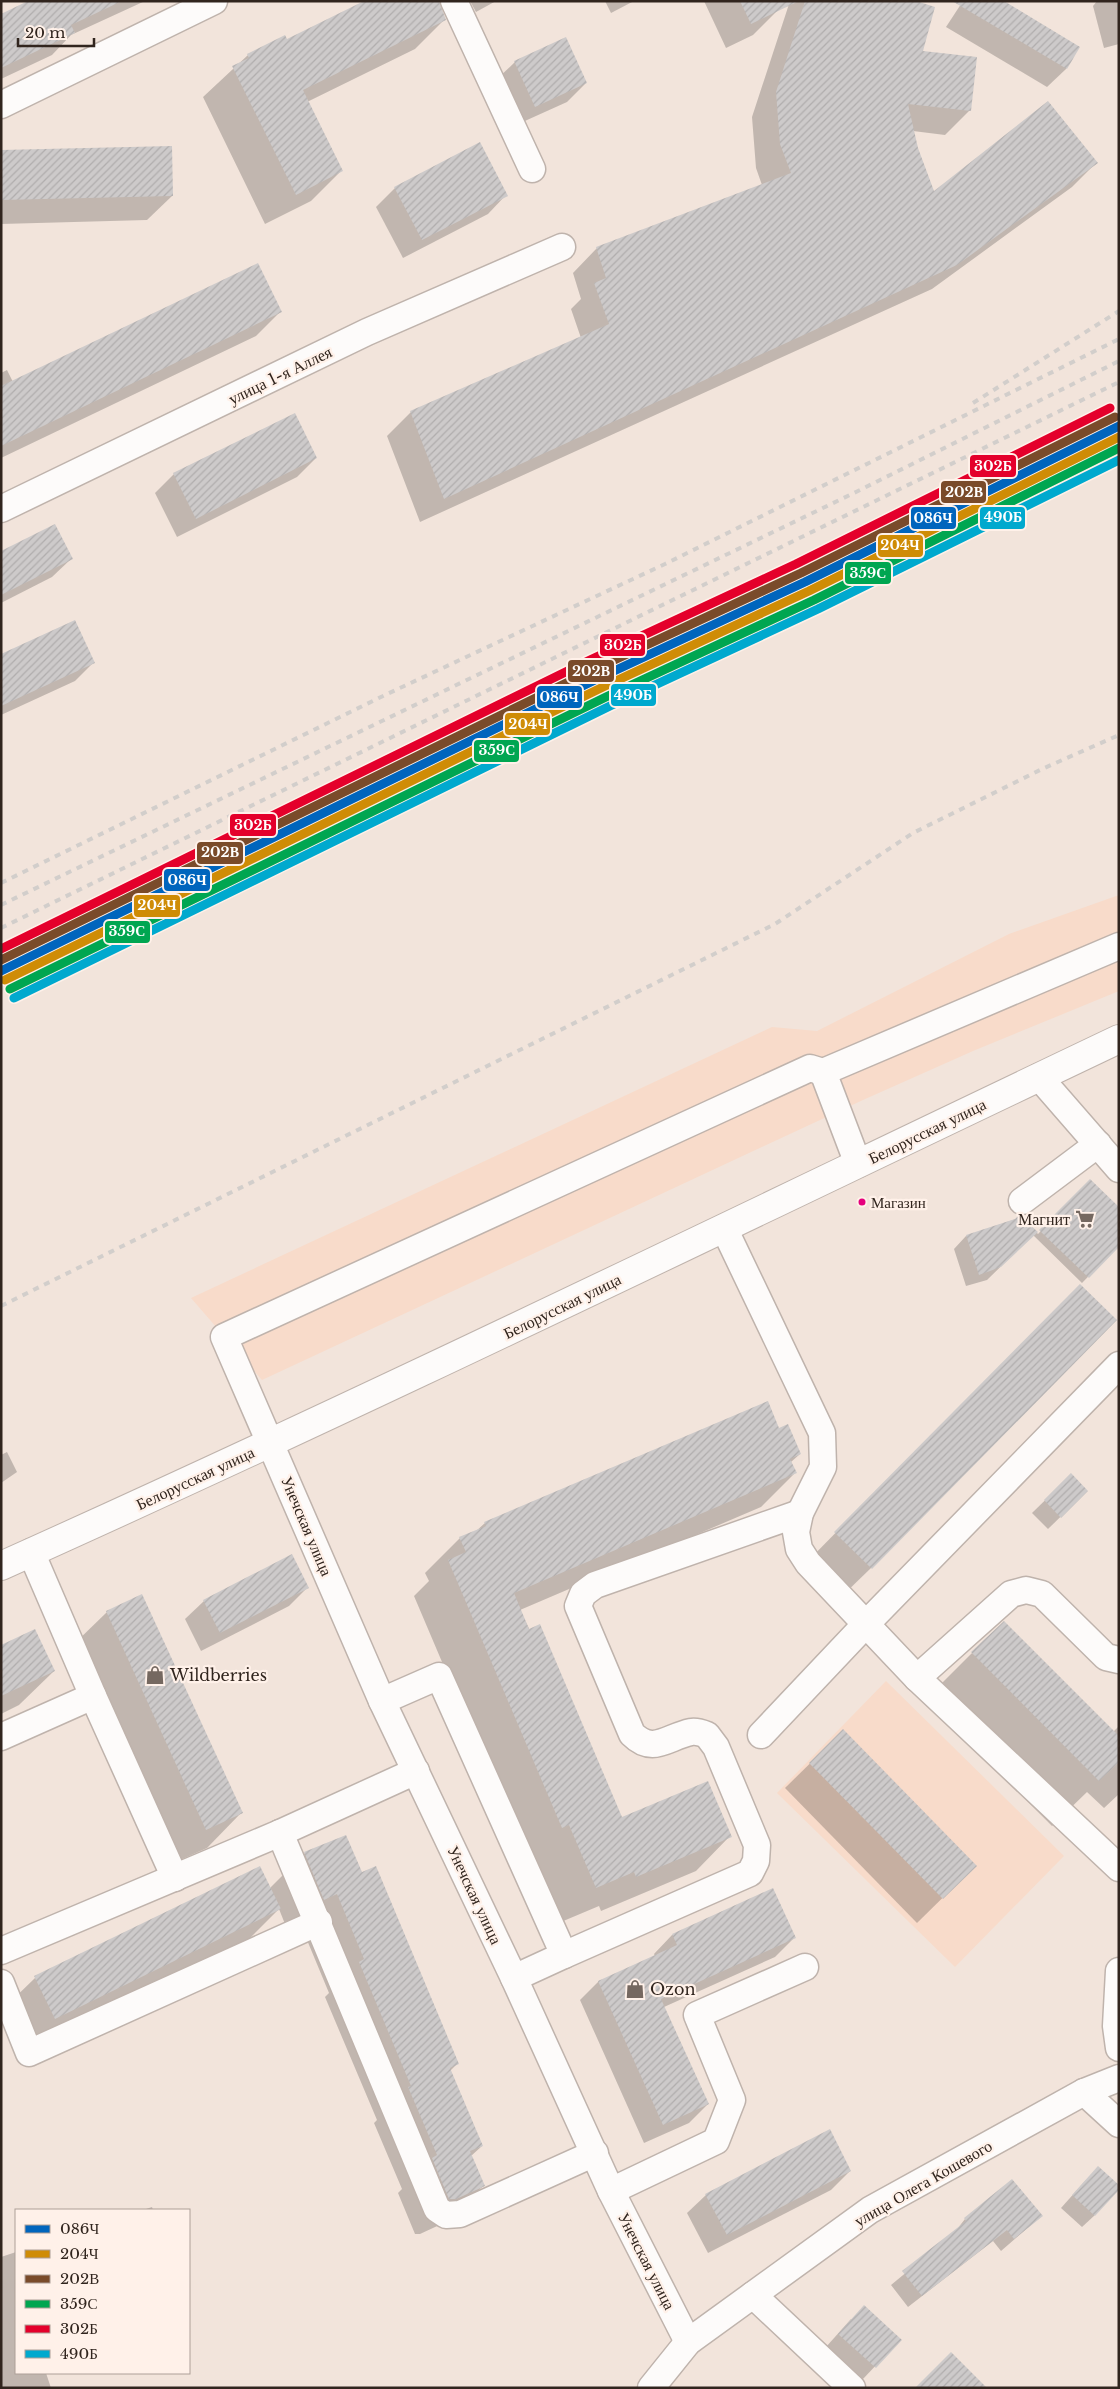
<svg xmlns="http://www.w3.org/2000/svg" width="1120" height="2389" font-family="'Libre Baskerville',serif">
<style>
.built{fill:#f8dbca}
.shadow{fill:#0003}
.building{fill:url(#building-hatch)}
.lines{fill:none;stroke-linecap:round;stroke-linejoin:round}
.minor-casing{stroke:#bfb3ac;stroke-width:29}
.major-casing{stroke:#bfb3ac;stroke-width:30}
.minor{stroke:#fdfbfa;stroke-width:26}
.major{stroke:#fdfbfa;stroke-width:28}
.rail{stroke:#d2cecb;stroke-width:4;stroke-dasharray:6 6;stroke-linecap:butt}
.rail-1-casing{stroke:#fff1e9;stroke-width:12}
.rail-2-casing{stroke:#fff1e9;stroke-width:12}
.rail-3-casing{stroke:#fff1e9;stroke-width:12}
.rail-4-casing{stroke:#fff1e9;stroke-width:12}
.rail-5-casing{stroke:#fff1e9;stroke-width:12}
.rail-6-casing{stroke:#fff1e9;stroke-width:12}
.rail-1{stroke:#0065bd;stroke-width:9}
.rail-2{stroke:#cf8c06;stroke-width:9}
.rail-3{stroke:#7a4b2a;stroke-width:9}
.rail-4{stroke:#00a651;stroke-width:9}
.rail-5{stroke:#e4002b;stroke-width:9}
.rail-6{stroke:#00a9ce;stroke-width:9}
.bus-dot{fill:#e5007d;stroke:#fff1e9;stroke-width:2}
.labels{text-anchor:middle;dominant-baseline:central;stroke-width:4.5;stroke-linejoin:round;paint-order:stroke}
.bus-label{font-size:15px;fill:#31251e;stroke:#fff1e9;text-anchor:start}
.street-label{font-size:16px;fill:#31251e;stroke:#fff1e9}
.poi-label{font-size:16px;fill:#31251e;stroke:#fff1e9;text-anchor:start}
.line-badge{stroke:#fff1e9;stroke-width:2}
.badge-label{font-size:14px;text-anchor:middle;font-weight:bold;fill:#fff}
</style>
<defs>
<pattern id="building-hatch" width="6" height="6" patternUnits="userSpaceOnUse" patternTransform="scale(1.25)"><rect width="6" height="6" fill="#cdcaca"/><path d="M-1 1l2-2M0 6l6-6M5 7l2-2" fill="none" stroke="#b0adad"/></pattern>
</defs>
<rect width="100%" height="100%" fill="#f2e4db"/>
<!-- built -->
<g class="built">
<path d="M1119,895V991L973,1051L863,1100L262,1380L191,1298L772,1027L817,1031L1009,934Z"/>
<path d="M886,1681L1064,1856L955,1967L777,1793Z"/>
</g>
<!-- shadow -->
<g class="shadow">
<path d="M31,1H145L71,35L52,55L1,79V15Z"/>
<path d="M470,1H496L476,12Z"/>
<path d="M605,1H634L611,13Z"/>
<path d="M704,1H774L778,10L753,35L726,48Z"/>
<path d="M790,1H912L922,52L970,110L945,135L913,131L917,148L933,193L1096,163L1072,187L932,289L420,522L387,436L411,412L581,338L571,309L581,299L573,273L597,248L762,185L756,168L752,117Z"/>
<path d="M963,1L1078,47L1066,69L1047,87L946,27Z"/>
<path d="M1097,1H1119V44L1104,48L1093,6Z"/>
<path d="M445,19L415,49L307,102L341,171L311,201L265,224L203,97L248,55L286,41Z"/>
<path d="M515,62L586,83L567,102L516,125L496,80Z"/>
<path d="M1,152L172,196L147,220L1,224Z"/>
<path d="M395,188L506,195L488,214L403,258L376,207Z"/>
<path d="M280,312L256,336L1,458V373L7,370L13,382Z"/>
<path d="M316,458L297,477L177,537L155,493L174,474Z"/>
<path d="M1,552L71,559L52,577L1,603Z"/>
<path d="M1,655L94,662L75,681L1,715Z"/>
<path d="M1090,1180L1119,1245L1082,1283L1033,1235L987,1280L966,1286L954,1249L966,1236L1022,1217L1038,1234Z"/>
<path d="M1045,1320L871,1568L836,1602L801,1568Z"/>
<path d="M778,1430L800,1454L791,1462L795,1473L761,1507L520,1610L622,1819L730,1836L696,1871L601,1911L599,1906L561,1922L527,1862L414,1596L429,1581L425,1573L460,1538L475,1532L485,1523Z"/>
<path d="M7,1452L17,1472L1,1483V1455Z"/>
<path d="M1071,1475L1087,1491L1048,1529L1032,1513Z"/>
<path d="M307,1588L289,1606L201,1651L185,1619L204,1601Z"/>
<path d="M107,1612L241,1813L207,1848L171,1864L72,1646Z"/>
<path d="M1,1646L54,1671L19,1705L1,1714Z"/>
<path d="M972,1653L1113,1732L1119,1726V1794L1104,1808L1087,1792L1052,1826L926,1699Z"/>
<path d="M843,1731L975,1866L917,1923L785,1788Z"/>
<path d="M305,1853L361,1874L458,2063L450,2071L482,2146L471,2156L483,2186L448,2221L420,2234H415L398,2193L402,2189L374,2123L377,2120L325,1997L329,1993L302,1928L289,1934L279,1909L245,1943L20,2053L1,2011L35,1978L270,1888Z"/>
<path d="M672,1935L794,1938L775,1957L664,2007L708,2104L689,2123L644,2143L580,2000L598,1982L655,1956L654,1954Z"/>
<path d="M850,2171L831,2190L708,2253L687,2213L706,2195Z"/>
<path d="M1086,2180L1095,2215L1082,2227L1061,2208Z"/>
<path d="M152,2207L153,2210H143Z"/>
<path d="M1041,2216L1001,2251L993,2241L908,2307L891,2285L954,2233L965,2219Z"/>
<path d="M16,2252V2373H46L51,2388H1V2257Z"/>
<path d="M851,2319L900,2340L862,2380L826,2347Z"/>
</g>
<!-- building -->
<g class="building">
<path d="M28,1H122L71,25L75,33L1,68V14Z"/>
<path d="M364,1H439L446,20L303,90L343,171L296,195L232,66L249,58L247,54L285,35L287,39Z"/>
<path d="M740,1H799L751,24Z"/>
<path d="M805,1H916L935,7L923,51L977,57L971,111L908,104L918,148L934,191L1048,101L1098,163L957,265L444,499L410,411L609,324L594,283L606,278L596,247L791,173L780,144L776,92Z"/>
<path d="M952,1H1004L1080,47L1067,69Z"/>
<path d="M566,37L587,83L535,107L514,61Z"/>
<path d="M480,142L508,196L422,240L394,187Z"/>
<path d="M172,146L173,196L1,200V150Z"/>
<path d="M258,263L282,312L1,446V386Z"/>
<path d="M295,413L317,458L196,519L173,473Z"/>
<path d="M55,524L73,559L1,595V551Z"/>
<path d="M75,620L95,663L1,706V654Z"/>
<path d="M1090,1179L1119,1207V1247L1089,1278L1039,1230Z"/>
<path d="M1019,1215L1038,1232L1001,1267L979,1275L966,1235L1015,1219Z"/>
<path d="M1080,1284L1117,1320L872,1569L834,1532Z"/>
<path d="M768,1401L779,1428L788,1424L801,1454L790,1459L797,1473L514,1593L529,1629L540,1624L622,1817L708,1781L732,1837L636,1877L634,1872L596,1888L569,1825L562,1828L448,1560L466,1552L459,1537L486,1526L484,1522Z"/>
<path d="M1071,1473L1088,1491L1061,1518L1044,1500Z"/>
<path d="M292,1554L309,1588L220,1633L203,1600Z"/>
<path d="M142,1594L243,1813L206,1830L106,1611Z"/>
<path d="M1004,1621L1119,1736V1762L1099,1781L971,1652Z"/>
<path d="M35,1629L55,1671L1,1696V1645Z"/>
<path d="M843,1729L977,1866L943,1899L809,1763Z"/>
<path d="M346,1835L362,1872L376,1866L459,2064L450,2068L483,2146L470,2151L485,2186L456,2199H449L432,2158L437,2155L408,2087L411,2086L359,1962L364,1959L337,1894L324,1900L304,1852Z"/>
<path d="M260,1866L281,1909L55,2019L34,1976Z"/>
<path d="M773,1888L796,1938L661,1999L709,2104L663,2125L598,1981L677,1945L672,1934Z"/>
<path d="M830,2129L851,2171L727,2235L705,2194Z"/>
<path d="M1098,2166L1119,2185V2190L1095,2216L1072,2195Z"/>
<path d="M1012,2179L1043,2216L1014,2239L1007,2230L922,2296L902,2271L966,2221L964,2218Z"/>
<path d="M864,2305L902,2340L876,2368L838,2334Z"/>
<path d="M951,2352L987,2388H915Z"/>
</g>
<g class="lines">
<!-- minor casing -->
<g class="minor-casing">
<g id="minor">
<path d="M454,1L532,169"/>
<path d="M1,105L214,1"/>
<path d="M1,509L367,332L562,247"/>
<path d="M1039,1077L1119,1169"/>
<path d="M858,1164L823,1072L1119,946"/>
<path d="M1022,1201L1098,1144"/>
<path d="M724,1228L822,1433L823,1467L800,1513L796,1532L799,1549L808,1563L917,1678L1119,1868"/>
<path d="M31,1552L93,1696L175,1878"/>
<path d="M917,1678L1011,1594L1026,1590L1042,1594L1106,1657L1119,1660"/>
<path d="M382,1701L439,1676L564,1955L514,1978"/>
<path d="M761,1735L865,1625L1119,1365"/>
<path d="M1,1737L93,1696"/>
<path d="M280,1833L437,2209L446,2215L460,2214L595,2153"/>
<path d="M1,1951L280,1833L416,1771"/>
<path d="M564,1955L750,1873L756,1861L757,1845L716,1747L707,1735C702,1733 696,1731 691,1732C667,1737 653,1755 632,1734L578,1606L583,1594L595,1585L800,1513"/>
<path d="M1119,1971L1116,2026L1119,2048"/>
<path d="M1,1983L29,2053L319,1922"/>
<path d="M1084,2092L1119,2124"/>
<path d="M611,2191L716,2141L732,2100L697,2015L805,1967"/>
<path d="M753,2295L852,2388"/>
<path d="M688,2342L611,2191L514,1978L382,1701L224,1337L810,1068L823,1072"/>
<path d="M651,2388L688,2342L870,2210L1084,2092L1119,2078"/>
</g>
</g>
<!-- major casing -->
<g class="major-casing">
<path id="major" d="M1,1566C377,1397 747,1216 1119,1039"/>
</g>
<!-- minor -->
<use href="#minor" class="minor"/>
<!-- major -->
<use href="#major" class="major"/>
<!-- rail -->
<g class="rail">
<path d="M973,403L1119,311"/>
<path d="M1,883L385,695L665,564L1119,339"/>
<path d="M1,905L856,492L1119,361"/>
<path d="M1,928L1119,382"/>
<path d="M1,1306L775,924L913,833L1042,769L1119,735"/>
</g>
<!-- rail-1 casing -->
<g class="rail-1-casing">
<path id="rail-1" d="M1,971L599,678L805,582L1119,426"/>
</g>
<!-- rail-2 casing -->
<g class="rail-2-casing">
<path id="rail-2" d="M5,980L603,687L809,591L1119,437"/>
</g>
<!-- rail-3 casing -->
<g class="rail-3-casing">
<path id="rail-3" d="M1,960L595,669L801,573L1115,417"/>
</g>
<!-- rail-4 casing -->
<g class="rail-4-casing">
<path id="rail-4" d="M10,989L608,696L814,600L1119,448"/>
</g>
<!-- rail-5 casing -->
<g class="rail-5-casing">
<path id="rail-5" d="M1,949L590,660L796,564L1110,408"/>
</g>
<!-- rail-6 casing -->
<g class="rail-6-casing">
<path id="rail-6" d="M14,998L612,705L818,609L1119,460"/>
</g>
<!-- rail-1 -->
<use href="#rail-1" class="rail-1"/>
<!-- rail-2 -->
<use href="#rail-2" class="rail-2"/>
<!-- rail-3 -->
<use href="#rail-3" class="rail-3"/>
<!-- rail-4 -->
<use href="#rail-4" class="rail-4"/>
<!-- rail-5 -->
<use href="#rail-5" class="rail-5"/>
<!-- rail-6 -->
<use href="#rail-6" class="rail-6"/>
</g>
<!-- icons -->
<defs>
<g id="supermarket-bare" transform="scale(1.5)"><path d="M-6-5.5h2.5l.6 2H6L4.5 2H-2.5L-4.4-4H-6ZM-1.5 3.2a1.3 1.3 0 1 0 .1 0ZM3 3.2a1.3 1.3 0 1 0 .1 0Z" fill="#756860" stroke="#fff1e9" stroke-width="2.5" paint-order="stroke"/></g>
<g id="shop-bare" transform="scale(1.5)"><path d="M-5-2.5h2.3a2.7 3.5 0 0 1 5.4 0H5L5.5 6h-11ZM-1.5-2.5h3a1.5 2.3 0 0 0-3 0Z" fill="#756860" stroke="#fff1e9" stroke-width="2.5" paint-order="stroke"/></g>
</defs>
<g fill-rule="evenodd">
<use href="#supermarket-bare" x="1085" y="1219"/>
<use href="#shop-bare" x="155" y="1675"/>
<use href="#shop-bare" x="635" y="1989"/>
</g>
<!-- markers -->
<circle class="bus-dot" cx="862" cy="1202" r="4.5"/>
<g class="labels">
<!-- bus labels -->
<g class="bus-label">
<text x="871" y="1202">Магазин</text>
</g>
<!-- street labels -->
<g class="street-label">
<text transform="translate(280 375) rotate(-26)">улица 1-я Аллея</text>
<text transform="translate(927 1131) rotate(-26)">Белорусская улица</text>
<text transform="translate(562 1306) rotate(-26)">Белорусская улица</text>
<text transform="translate(195 1478) rotate(-25)">Белорусская улица</text>
<text transform="translate(307 1526) rotate(67)">Унечская улица</text>
<text transform="translate(475 1895) rotate(65)">Унечская улица</text>
<text transform="translate(923 2183) rotate(-30)">улица Олега Кошевого</text>
<text transform="translate(647 2261) rotate(63)">Унечская улица</text>
</g>
<!-- poi labels -->
<g class="poi-label">
<text x="1070" y="1219" text-anchor="end">Магнит</text>
<text x="170" y="1675">Wildberries</text>
<text x="650" y="1989">Ozon</text>
</g>
</g>
<g class="line-badge">
<rect x="969" y="454" width="48" height="24" rx="5" fill="#e4002b"/>
<rect x="940" y="480" width="47" height="24" rx="5" fill="#7a4b2a"/>
<rect x="979" y="506" width="47" height="24" rx="5" fill="#00a9ce"/>
<rect x="910" y="506" width="47" height="24" rx="5" fill="#0065bd"/>
<rect x="877" y="534" width="47" height="24" rx="5" fill="#cf8c06"/>
<rect x="844" y="561" width="48" height="24" rx="5" fill="#00a651"/>
<rect x="599" y="633" width="47" height="24" rx="5" fill="#e4002b"/>
<rect x="567" y="659" width="48" height="24" rx="5" fill="#7a4b2a"/>
<rect x="610" y="683" width="47" height="24" rx="5" fill="#00a9ce"/>
<rect x="536" y="685" width="47" height="24" rx="5" fill="#0065bd"/>
<rect x="504" y="712" width="47" height="24" rx="5" fill="#cf8c06"/>
<rect x="473" y="739" width="47" height="24" rx="5" fill="#00a651"/>
<rect x="229" y="813" width="48" height="24" rx="5" fill="#e4002b"/>
<rect x="196" y="841" width="48" height="24" rx="5" fill="#7a4b2a"/>
<rect x="163" y="868" width="48" height="24" rx="5" fill="#0065bd"/>
<rect x="133" y="894" width="48" height="24" rx="5" fill="#cf8c06"/>
<rect x="104" y="920" width="47" height="24" rx="5" fill="#00a651"/>
</g>
<g class="badge-label">
<text x="993" y="471">302Б</text>
<text x="964" y="497">202В</text>
<text x="1003" y="522">490Б</text>
<text x="933" y="523">086Ч</text>
<text x="900" y="550">204Ч</text>
<text x="868" y="578">359С</text>
<text x="623" y="650">302Б</text>
<text x="591" y="676">202В</text>
<text x="633" y="700">490Б</text>
<text x="559" y="702">086Ч</text>
<text x="528" y="729">204Ч</text>
<text x="497" y="755">359С</text>
<text x="253" y="830">302Б</text>
<text x="220" y="857">202В</text>
<text x="187" y="885">086Ч</text>
<text x="157" y="910">204Ч</text>
<text x="127" y="936">359С</text>
</g>
<!-- border -->
<rect width="1120" height="2389" fill="none" stroke="#31251e" stroke-width="5"/>
<!-- legend -->
<rect x="15" y="2209" width="175" height="165" fill="#fff1e9" stroke="#ad9f98"/>
<rect x="25" y="2225" width="25" height="8" fill="#0065bd" stroke="#ad9f98"/>
<text x="60" y="2234" font-size="15" fill="#31251e">086Ч</text>
<rect x="25" y="2250" width="25" height="8" fill="#cf8c06" stroke="#ad9f98"/>
<text x="60" y="2259" font-size="15" fill="#31251e">204Ч</text>
<rect x="25" y="2275" width="25" height="8" fill="#7a4b2a" stroke="#ad9f98"/>
<text x="60" y="2284" font-size="15" fill="#31251e">202В</text>
<rect x="25" y="2300" width="25" height="8" fill="#00a651" stroke="#ad9f98"/>
<text x="60" y="2309" font-size="15" fill="#31251e">359С</text>
<rect x="25" y="2325" width="25" height="8" fill="#e4002b" stroke="#ad9f98"/>
<text x="60" y="2334" font-size="15" fill="#31251e">302Б</text>
<rect x="25" y="2350" width="25" height="8" fill="#00a9ce" stroke="#ad9f98"/>
<text x="60" y="2359" font-size="15" fill="#31251e">490Б</text>
<!-- scale -->
<path d="M18 38v8h76v-8" fill="none" stroke="#31251e" stroke-width="2.5"/>
<text x="25" y="38" font-size="15" fill="#31251e" stroke="#fff1e9" stroke-width="4" paint-order="stroke">20 m</text>
</svg>
